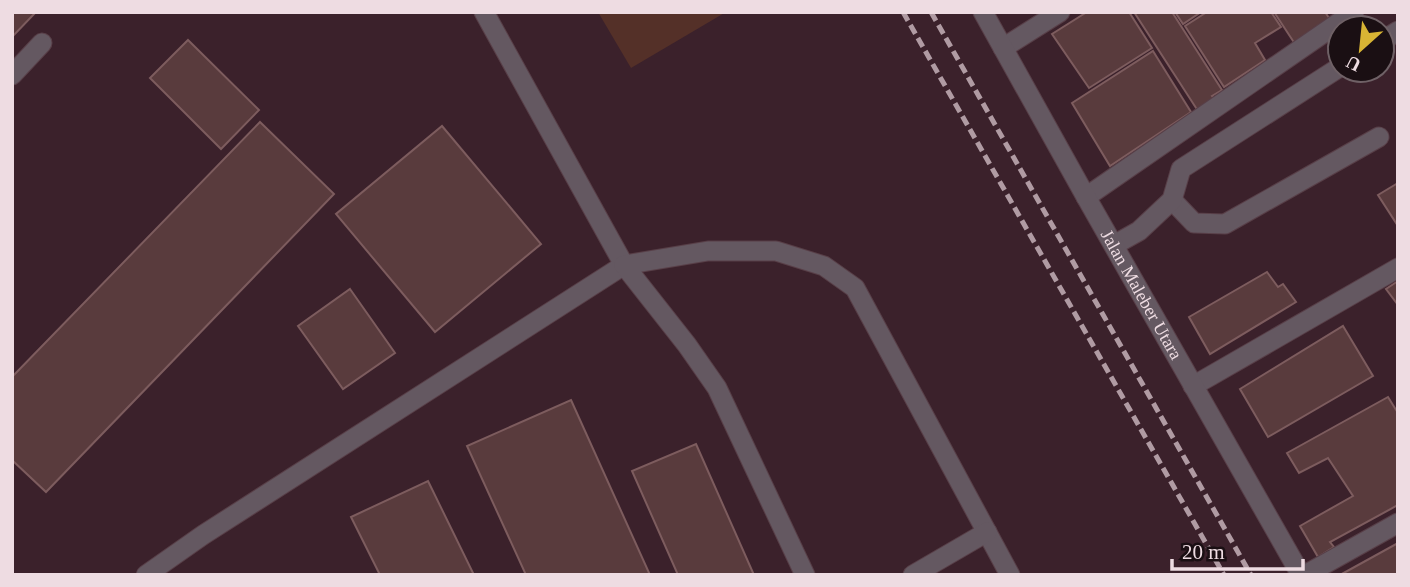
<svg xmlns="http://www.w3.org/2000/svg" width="1410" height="587" font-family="Georgia,serif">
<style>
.green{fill:#543028}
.building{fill:#593b3d;stroke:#7d5c5e;stroke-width:2}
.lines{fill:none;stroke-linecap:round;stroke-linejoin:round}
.service-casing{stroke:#583f48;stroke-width:21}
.minor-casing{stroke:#583f48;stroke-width:21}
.tertiary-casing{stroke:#583f48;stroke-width:21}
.service{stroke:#645861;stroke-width:19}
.minor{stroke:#645861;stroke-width:19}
.tertiary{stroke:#645861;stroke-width:19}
.rail{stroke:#b09ba3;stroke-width:5;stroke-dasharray:10 5;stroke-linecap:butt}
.labels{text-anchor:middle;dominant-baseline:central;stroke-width:5;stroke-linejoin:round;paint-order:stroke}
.street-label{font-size:18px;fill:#eedce2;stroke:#1a0f13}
</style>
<rect width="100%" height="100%" fill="#3b212b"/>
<!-- green -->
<path class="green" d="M598,12H726L631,68Z"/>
<!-- building -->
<g class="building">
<path d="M12,12H36L12,37Z"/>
<path d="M1087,12H1129L1152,48L1089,88L1052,34Z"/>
<path d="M1134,12H1172L1222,90L1212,96L1216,101L1198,111Z"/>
<path d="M1175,12H1201L1183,24Z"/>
<path d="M1207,12H1271L1281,27L1255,43L1265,60L1224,87L1185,26Z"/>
<path d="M1274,12H1325L1333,24L1297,47Z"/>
<path d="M188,40L259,110L221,149L150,78Z"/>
<path d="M1153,51L1191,112L1110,166L1072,103Z"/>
<path d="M260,122L334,194L46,492L12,460V377Z"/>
<path d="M442,126L541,244L435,332L336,214Z"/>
<path d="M1398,183V226L1378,195Z"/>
<path d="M1267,272L1278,287L1283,284L1296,302L1210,354L1189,317Z"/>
<path d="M1398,281V305L1386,289Z"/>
<path d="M350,289L395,353L343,389L298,326Z"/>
<path d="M1343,326L1373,376L1268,437L1240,389Z"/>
<path d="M1388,397L1398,413V505L1330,542L1334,547L1318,557L1300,526L1353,496L1328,458L1299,473L1287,453Z"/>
<path d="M571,400L650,575H526L467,446Z"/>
<path d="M696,444L754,575H678L632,471Z"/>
<path d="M428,481L474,575H380L351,517Z"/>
<path d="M1398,543V575H1340Z"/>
</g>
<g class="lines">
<!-- service casing -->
<g class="service-casing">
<g id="service">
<path d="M1382,41L1398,31"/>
<path d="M12,75L42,43"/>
<path d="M1172,200L1194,223L1225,224L1379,137"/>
<path d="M1114,245L1139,231L1172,200L1181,169L1340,67"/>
<path d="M1193,386L1398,268"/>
<path d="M146,575L203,535L624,265L484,12"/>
<path d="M805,575L717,388L687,345L624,265L708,251H776L824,266L855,288L1010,575"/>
<path d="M913,575L987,532"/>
</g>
</g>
<!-- minor casing -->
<g class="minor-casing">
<g id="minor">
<path d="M1003,48L1060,12"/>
<path d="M1086,197L1354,12"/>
<path d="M1305,575L1398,523"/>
</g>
</g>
<!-- tertiary casing -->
<g class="tertiary-casing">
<g id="tertiary">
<path id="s1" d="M983,12L1086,197L1301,575"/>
</g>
</g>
<!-- service -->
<use href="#service" class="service"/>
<!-- minor -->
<use href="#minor" class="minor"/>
<!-- tertiary -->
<use href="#tertiary" class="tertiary"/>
<!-- rail -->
<g class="rail">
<path d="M903,12L1224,575"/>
<path d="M931,12L1251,575"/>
</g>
</g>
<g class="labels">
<!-- street labels -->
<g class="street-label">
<text stroke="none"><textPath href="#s1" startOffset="324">Jalan Maleber Utara</textPath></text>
</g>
</g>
<!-- border -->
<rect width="1410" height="587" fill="none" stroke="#eedce2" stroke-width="28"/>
<!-- north arrow -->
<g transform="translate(1361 49) rotate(207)"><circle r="33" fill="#1a0f13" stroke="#6f6166" stroke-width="2"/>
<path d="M0-5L12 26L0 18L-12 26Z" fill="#d8b434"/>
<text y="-10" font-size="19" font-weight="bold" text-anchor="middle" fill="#eedce2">U</text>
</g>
<!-- scale -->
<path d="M1172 559v10h131v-10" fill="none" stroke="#eedce2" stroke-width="3.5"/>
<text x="1182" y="559" font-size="21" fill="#eedce2" stroke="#1a0f13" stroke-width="5" paint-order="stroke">20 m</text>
</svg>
